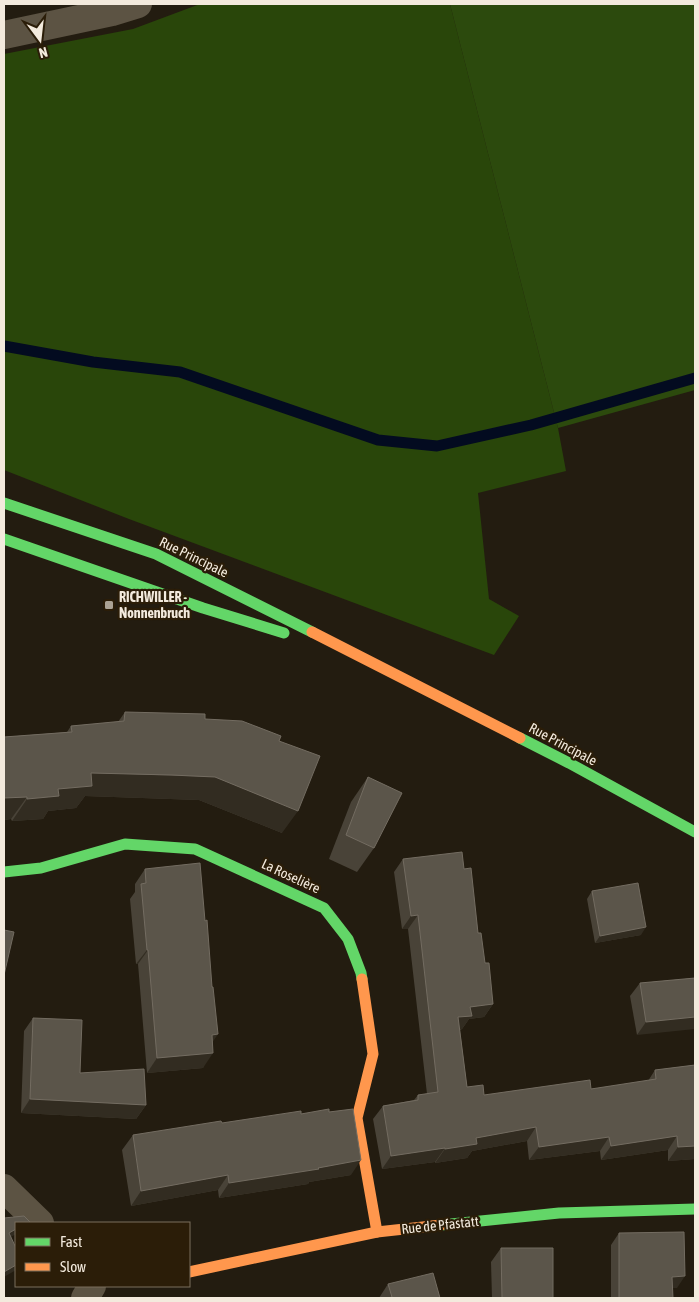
<svg xmlns="http://www.w3.org/2000/svg" width="699" height="1302" font-family="'Asap Condensed',sans-serif">
<style>
.green{fill:#29460a}
.forest{fill:#2c4a0d}
.lines{fill:none;stroke-linecap:round;stroke-linejoin:round}
.stream{stroke:#030b20;stroke-width:11}
.street{stroke:#5c5343;stroke-width:28}
.fast{stroke:#63d668;stroke-width:11}
.slow{stroke:#ff974d;stroke-width:11}
.wall{fill:#494338}
.shaded-wall{fill:#322c21}
.building{fill:#5b554a;stroke:#736c61}
.poi-dot{fill:#aaa295;stroke:#2b1d08;stroke-width:2}
.labels{text-anchor:middle;dominant-baseline:central;stroke-width:4.5;stroke-linejoin:round;paint-order:stroke}
.street-label{font-size:14px;fill:#f3eadd;stroke:#2b1d08}
.poi-label{font-size:14px;font-weight:bold;fill:#f3eadd;stroke:#2b1d08;text-anchor:start}
</style>
<rect width="100%" height="100%" fill="#231c10"/>
<!-- green -->
<path class="green" d="M200,4H450L558,428L566,471L478,493L489,599L519,616L494,655L129,519L4,470V54L133,29Z"/>
<!-- forest -->
<path class="forest" d="M450,4H695V390L558,428Z"/>
<g class="lines">
<!-- stream -->
<path class="stream" d="M4,346L93,362L180,372L378,440L437,446L531,425L695,378"/>
<!-- street -->
<g class="street">
<path d="M4,35L112,12L138,4"/>
<path d="M4,1188L40,1223"/>
<path d="M85,1298L92,1286"/>
</g>
<!-- fast -->
<g class="fast">
<path d="M4,503L156,554L312,632"/>
<path d="M4,539L203,608L284,633"/>
<path d="M520,738L569,763L695,832"/>
<path d="M4,872L41,868L125,844L195,849L324,908L348,939L361,973L362,979"/>
<path d="M441,1225L559,1213L695,1209"/>
</g>
<!-- slow -->
<g class="slow">
<path d="M312,632L520,738"/>
<path d="M362,979L373,1054L357,1118L377,1232"/>
<path d="M189,1272L377,1232L441,1225"/>
</g>
</g>
<!-- wall -->
<g class="wall">
<path d="M125,712L205,719L279,741L282,833L199,800L85,796L76,808L48,811L43,819L12,821L11,819L4,820V737L67,732L71,726L118,722Z"/>
<path d="M368,777L374,848L357,872L329,859L351,802Z"/>
<path d="M403,859L464,869L493,1004L484,1017L469,1019L462,1029L460,1030L467,1087L484,1095L591,1089L648,1081L655,1070L695,1065V1159L668,1161V1150L601,1160L600,1151L529,1160L527,1141L472,1151L467,1158L435,1163V1162L382,1169L373,1119L383,1106L414,1100L418,1095L427,1094L408,929H402L394,872Z"/>
<path d="M145,869L213,1042L203,1068L147,1073L138,964H136L130,899L135,892V884Z"/>
<path d="M592,891L641,935L595,943L587,899Z"/>
<path d="M695,978L637,1035L630,996L640,983Z"/>
<path d="M33,1018L80,1073L146,1105L136,1119L21,1113L24,1031Z"/>
<path d="M301,1114L351,1175L309,1182L308,1184L219,1198L218,1190L131,1206L122,1150L133,1135Z"/>
<path d="M619,1233L677,1288H673V1298H611V1245Z"/>
<path d="M501,1248L553,1298H492L491,1262Z"/>
<path d="M388,1284L440,1298H379Z"/>
</g>
<!-- shaded-wall -->
<g class="shaded-wall">
<path d="M91,773L215,777L298,811L282,833L199,800L85,796L76,808L48,811L43,819L12,821L27,799L58,789Z"/>
<path d="M27,797L11,819L4,820V798Z"/>
<path d="M418,915L408,929H402L411,916Z"/>
<path d="M646,927L641,935L595,943L600,936Z"/>
<path d="M147,950H148L138,964H136Z"/>
<path d="M493,1004L484,1017L469,1019L462,1029L449,1031L458,1017L470,1007Z"/>
<path d="M695,1017V1029L637,1035L646,1022Z"/>
<path d="M218,1034L208,1049L212,1035Z"/>
<path d="M213,1053L203,1068L147,1073L157,1058Z"/>
<path d="M30,1099L146,1105L136,1119L21,1113Z"/>
<path d="M536,1127L527,1141L472,1151L467,1158L435,1163L445,1149L476,1138Z"/>
<path d="M677,1136L668,1150L601,1160L611,1146Z"/>
<path d="M609,1137L600,1151L529,1160L539,1147Z"/>
<path d="M695,1146V1159L668,1161L678,1147Z"/>
<path d="M445,1148L435,1162L382,1169L391,1156Z"/>
<path d="M361,1160L351,1175L309,1182L308,1184L219,1198L229,1183Z"/>
<path d="M228,1175L218,1190L131,1206L141,1191Z"/>
<path d="M16,1229V1234L4,1241L9,1233Z"/>
<path d="M16,1265V1270L4,1277V1272Z"/>
<path d="M685,1276L677,1288H664L672,1277Z"/>
</g>
<!-- building -->
<g class="building">
<path d="M125,712L205,714V719L242,721L281,736L279,741L320,756L298,811L215,777L171,775L91,773L92,786L58,789L59,796L27,799V797L4,798V737L72,732L71,726L124,721Z"/>
<path d="M368,777L402,793L374,848L346,835Z"/>
<path d="M462,852L464,869L471,868L478,933H481L485,963H489L493,1004L470,1007L472,1016L458,1017L467,1087L483,1085L484,1095L590,1080L591,1089L656,1079L655,1070L695,1065V1146L678,1147L677,1136L611,1146L609,1137L539,1147L536,1127L476,1138L477,1144L445,1149V1148L391,1156L383,1106L418,1100V1095L438,1092L418,915L411,916L403,859Z"/>
<path d="M200,863L205,921L207,920L212,987H213L218,1034L212,1035L213,1053L157,1058L148,950H147L141,884L146,883L145,869Z"/>
<path d="M638,883L646,927L600,936L592,891Z"/>
<path d="M4,930L14,932L4,975Z"/>
<path d="M695,978V1017L646,1022L640,983Z"/>
<path d="M33,1018L82,1020L80,1073L144,1069L146,1105L30,1099Z"/>
<path d="M329,1109V1112L353,1109L361,1160L318,1168L319,1169L229,1183L228,1175L141,1191L133,1135L221,1121L222,1123L301,1111V1114Z"/>
<path d="M24,1216L30,1222L29,1223H16V1229L9,1233L16,1248V1265L4,1272V1218Z"/>
<path d="M684,1232L685,1276L672,1277L673,1298H619V1233Z"/>
<path d="M501,1248H553V1298H502Z"/>
<path d="M433,1273L440,1298H388L392,1297L388,1284Z"/>
</g>
<!-- markers -->
<rect class="poi-dot" x="104" y="600" width="10" height="10" rx="2.5"/>
<g class="labels">
<!-- street labels -->
<g class="street-label">
<text transform="translate(194 557) rotate(26)">Rue Principale</text>
<text transform="translate(563 744) rotate(28)">Rue Principale</text>
<text transform="translate(291 876) rotate(25)">La Roselière</text>
<text transform="translate(440 1225) rotate(-6)">Rue de Pfastatt</text>
</g>
<!-- poi labels -->
<g class="poi-label">
<text x="119" y="597">RICHWILLER -<tspan x="119" dy="16">Nonnenbruch</tspan></text>
</g>
</g>
<!-- border -->
<rect width="699" height="1302" fill="none" stroke="#f3eadd" stroke-width="10"/>
<!-- legend -->
<rect x="15" y="1222" width="175" height="65" fill="#2b1d08" stroke="#7b6f5d"/>
<rect x="25" y="1238" width="25" height="8" fill="#63d668" stroke="#7b6f5d"/>
<text x="60" y="1247" font-size="15" fill="#f3eadd">Fast</text>
<rect x="25" y="1263" width="25" height="8" fill="#ff974d" stroke="#7b6f5d"/>
<text x="60" y="1272" font-size="15" fill="#f3eadd">Slow</text>
<!-- north arrow -->
<g transform="translate(40 40) rotate(165)" stroke="#2b1d08" stroke-width="4" paint-order="stroke">
<path d="M0-4L9 19L0 12L-9 19Z" fill="#f3eadd"/>
<text y="-8" font-size="14" font-weight="bold" text-anchor="middle" fill="#f3eadd">N</text>
</g>
</svg>
